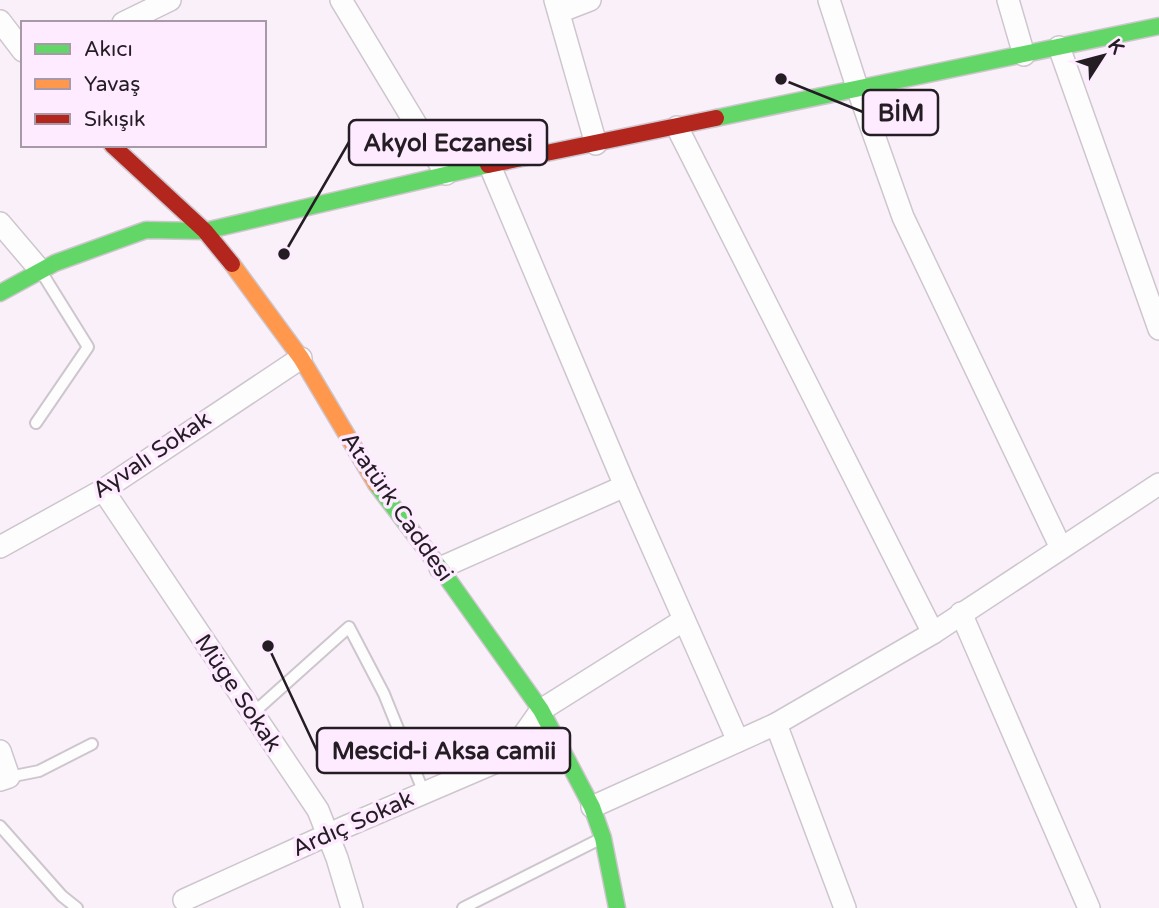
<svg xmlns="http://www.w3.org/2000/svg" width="1159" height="908" font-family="'Varela Round',sans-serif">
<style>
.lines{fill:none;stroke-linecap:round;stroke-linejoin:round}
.lane-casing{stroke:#cec6cd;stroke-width:14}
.street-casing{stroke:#cec6cd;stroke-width:24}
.fast-casing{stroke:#cec6cd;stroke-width:19}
.slow-casing{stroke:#cec6cd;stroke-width:19}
.jam-casing{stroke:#cec6cd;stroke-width:19}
.lane{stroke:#fefdfe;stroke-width:10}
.street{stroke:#fefdfe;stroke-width:21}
.fast{stroke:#63d668;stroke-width:16}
.slow{stroke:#ff974d;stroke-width:16}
.jam{stroke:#b3261e;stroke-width:16}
.labels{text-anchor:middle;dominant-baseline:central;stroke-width:7;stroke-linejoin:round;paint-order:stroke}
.street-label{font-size:23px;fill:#241d24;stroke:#ffebff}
.leader{fill:none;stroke:#241d24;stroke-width:2.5}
.callout-dot{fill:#241d24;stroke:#ffebff;stroke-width:2.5}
.callout{fill:#ffebff;stroke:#241d24;stroke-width:2.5}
.callout-label{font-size:24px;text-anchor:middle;font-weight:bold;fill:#241d24}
</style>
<rect width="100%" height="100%" fill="#faf0fa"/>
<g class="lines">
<!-- lane casing -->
<g class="lane-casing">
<g id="lane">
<path d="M36,423L88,347L42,273"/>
<path d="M252,714L349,627L384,694L424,793"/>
<path d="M9,777L39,771L92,744"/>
<path d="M0,826L62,896L77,908"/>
<path d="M463,908L600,839"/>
</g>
</g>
<!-- street casing -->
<g class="street-casing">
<g id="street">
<path d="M341,0L446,174"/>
<path d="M555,0L596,144"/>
<path d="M829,0L858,90L903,217L1061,548"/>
<path d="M1008,0L1024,55"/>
<path d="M559,12L590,0"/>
<path d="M0,21L23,51"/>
<path d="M123,23L170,0"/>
<path d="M1059,47L1159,329"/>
<path d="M677,127L933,633"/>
<path d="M490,166L625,486L738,741"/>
<path d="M0,223L40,270"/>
<path d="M103,490L318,810L337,858L352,908"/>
<path d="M0,547L103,490L301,358"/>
<path d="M440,568L625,486"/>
<path d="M961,613L1089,908"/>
<path d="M776,724L845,908"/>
<path d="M0,751L9,777L0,780"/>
<path d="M592,807L776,724L933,633L1159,484"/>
<path d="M184,900L347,826L508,757L541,710L684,620"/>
</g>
</g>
<!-- fast casing -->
<g class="fast-casing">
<g id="fast">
<path d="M716,118L1159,26"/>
<path d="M0,293L55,263L146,230L205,231L488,165"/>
<path d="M376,484L440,568L541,710L592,807L603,838L617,908"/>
</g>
</g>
<!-- slow casing -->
<g class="slow-casing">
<path id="slow" d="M232,264L301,358L376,484"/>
</g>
<!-- jam casing -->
<g class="jam-casing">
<g id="jam">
<path d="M112,145L205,231L232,264"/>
<path d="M488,165L716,118"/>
</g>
</g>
<!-- lane -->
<use href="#lane" class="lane"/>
<!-- street -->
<use href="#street" class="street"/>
<!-- fast -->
<use href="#fast" class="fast"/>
<!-- slow -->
<use href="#slow" class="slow"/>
<!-- jam -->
<use href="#jam" class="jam"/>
</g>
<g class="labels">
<!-- street labels -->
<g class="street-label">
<text transform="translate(152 455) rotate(-34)">Ayvalı Sokak</text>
<text transform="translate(397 507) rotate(55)">Atatürk Caddesi</text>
<text transform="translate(238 693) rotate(56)">Müge Sokak</text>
<text transform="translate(353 824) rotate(-24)">Ardıç Sokak</text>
</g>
</g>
<!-- callouts -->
<path class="leader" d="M781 79L863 112M284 254L349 142M268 646L317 751"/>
<g class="callout-dot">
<circle cx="781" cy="79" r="7"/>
<circle cx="284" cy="254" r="7"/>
<circle cx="268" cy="646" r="7"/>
</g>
<g class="callout">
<rect x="863" y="90" width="75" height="45" rx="7"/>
<rect x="349" y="120" width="198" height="45" rx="7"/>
<rect x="317" y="728" width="253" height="45" rx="7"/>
</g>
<g class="callout-label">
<text x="901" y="121">BİM</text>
<text x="448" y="151">Akyol Eczanesi</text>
<text x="444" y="759">Mescid-i Aksa camii</text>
</g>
<!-- legend -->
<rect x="21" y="21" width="245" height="126" fill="#ffebff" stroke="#a799a7" stroke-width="2"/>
<rect x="35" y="44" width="35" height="10" fill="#63d668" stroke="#a799a7" stroke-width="2"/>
<text x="84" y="56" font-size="21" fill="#241d24">Akıcı</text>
<rect x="35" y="79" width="35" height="10" fill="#ff974d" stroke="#a799a7" stroke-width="2"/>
<text x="84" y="91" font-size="21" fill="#241d24">Yavaş</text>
<rect x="35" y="114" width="35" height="10" fill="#b3261e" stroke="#a799a7" stroke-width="2"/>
<text x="84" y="126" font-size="21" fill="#241d24">Sıkışık</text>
<!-- north arrow -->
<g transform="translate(1103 56) rotate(54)" stroke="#ffebff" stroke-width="5" paint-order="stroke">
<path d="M0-5L12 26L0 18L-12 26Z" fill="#241d24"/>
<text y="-10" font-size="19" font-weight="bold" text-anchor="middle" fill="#241d24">K</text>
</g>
</svg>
